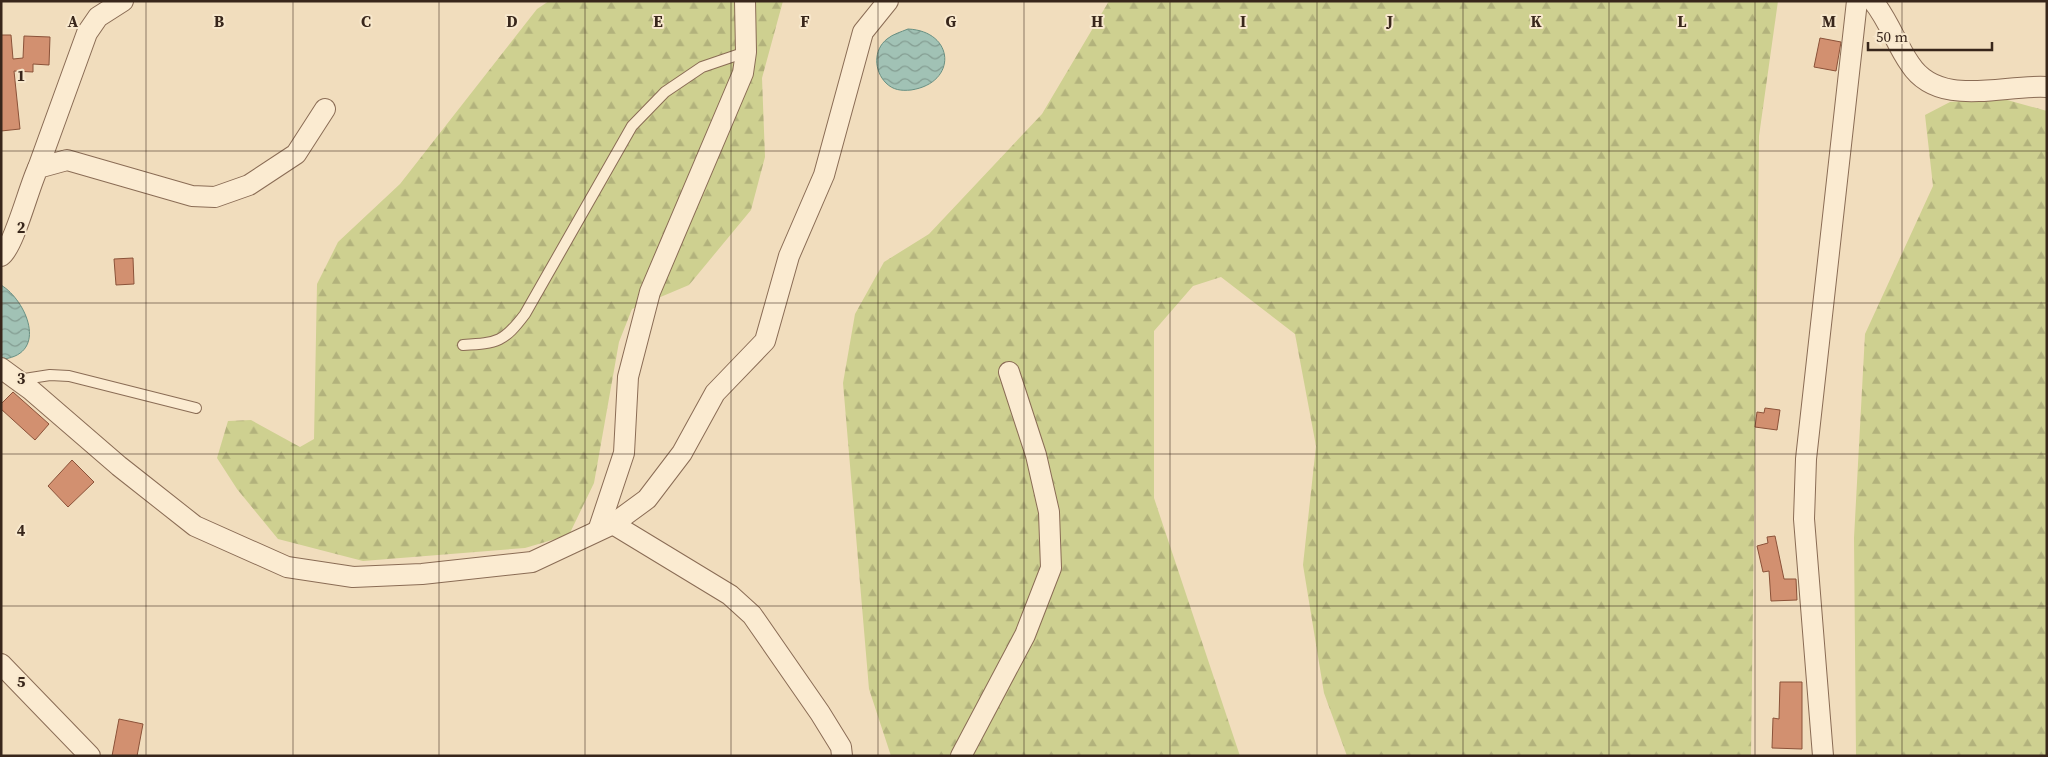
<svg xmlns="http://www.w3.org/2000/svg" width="2048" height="757" font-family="'Source Serif 4',serif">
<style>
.forest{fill:url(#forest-firs)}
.water{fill:url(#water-waves);stroke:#689083}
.building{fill:#d29070;stroke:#8b5239}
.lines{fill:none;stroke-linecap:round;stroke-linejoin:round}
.lane-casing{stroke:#8a6c55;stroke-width:12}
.street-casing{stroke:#8a6c55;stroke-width:22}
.lane{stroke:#fbebd1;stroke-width:10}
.street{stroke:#fbebd1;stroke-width:20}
.grid{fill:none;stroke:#38261b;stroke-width:1;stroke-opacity:0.55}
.grid-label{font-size:16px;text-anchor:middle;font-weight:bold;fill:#38261b;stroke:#f8e8cd;stroke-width:4;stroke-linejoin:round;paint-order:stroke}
</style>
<defs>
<pattern id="forest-firs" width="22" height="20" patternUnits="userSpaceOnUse" patternTransform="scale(1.25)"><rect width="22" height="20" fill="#ced090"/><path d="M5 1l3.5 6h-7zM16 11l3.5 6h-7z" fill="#b2b27c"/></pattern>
<pattern id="water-waves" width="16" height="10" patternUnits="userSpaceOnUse" patternTransform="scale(1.25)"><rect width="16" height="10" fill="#a1c2b5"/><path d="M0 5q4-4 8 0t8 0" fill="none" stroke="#849d92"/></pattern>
</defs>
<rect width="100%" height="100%" fill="#f1ddbd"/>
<!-- forest -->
<g class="forest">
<path d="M549,1H783L762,78L765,157L751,210L689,285L632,309L619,342L594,483L569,535L525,548L363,561L278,539L237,489L217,458L228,421L251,420L300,447L314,439L317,284L338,242L400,184L537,9Z"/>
<path d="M1109,1H1778L1759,136L1751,756H1347L1324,693L1303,565L1316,446L1295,334L1221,277L1193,286L1154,331V498L1240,756H891L869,689L843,383L855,314L884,262L929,234L1042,114Z"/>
<path d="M2000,98L2047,111V756H1856L1854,538L1865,334L1933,186L1925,115L1950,102Z"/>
</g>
<!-- water -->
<g class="water">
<path d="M908,29C955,31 958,83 911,90C901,91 893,90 886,83C874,71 873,50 887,39C893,34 901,32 908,29Z"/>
<path d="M1,285C27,301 48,353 4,359L1,358Z"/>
</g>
<!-- building -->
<g class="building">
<path d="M1,35H11L13,59L23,58L24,36L50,37L49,65L33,64V72L14,71L20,129L1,131Z"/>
<path d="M1820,38L1841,42L1836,71L1814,67Z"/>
<path d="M133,258L134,284L116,285L114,259Z"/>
<path d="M13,392L49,424L35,440L1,409V404Z"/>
<path d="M1765,408L1780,410L1777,430L1755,427L1757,412L1764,413Z"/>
<path d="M72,460L94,482L68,507L48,486Z"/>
<path d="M1775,536L1784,579H1796L1797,600L1771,601L1769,571L1763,572L1757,546L1768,543L1767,537Z"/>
<path d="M1780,682H1802V749L1772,748L1773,718L1779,719Z"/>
<path d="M119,719L143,724L137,756H112Z"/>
</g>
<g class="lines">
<!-- lane casing -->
<g class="lane-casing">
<g id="lane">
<path d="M463,345C498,343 504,342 525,314L632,126L665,92L702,67L746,52"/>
<path d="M18,380L50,375L69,376L196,408"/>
</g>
</g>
<!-- street casing -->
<g class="street-casing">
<g id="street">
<path d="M1873,1C1889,21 1896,44 1910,64C1939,109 2003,84 2047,87"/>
<path d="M38,168L87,33L98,17L123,1"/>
<path d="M1,256C14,247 29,186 38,168L67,160L192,196L215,197L249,185L296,154L325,109"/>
<path d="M1,368L31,390L119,466L195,526L287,567L353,577L422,574L532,562L613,524L647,499L682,453L715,393L765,341L789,256L824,175L863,32L888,1"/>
<path d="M613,524L730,595L752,615L820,713L841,747L842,756"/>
<path d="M599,528L624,453L628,377L650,292L743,73L746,52L745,1"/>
<path d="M1,664L90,756"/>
<path d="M961,756L1025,635L1051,568L1049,512L1036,455L1009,372"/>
<path d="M1823,756L1804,519L1806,459L1857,1"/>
</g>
</g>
<!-- lane -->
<use href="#lane" class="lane"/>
<!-- street -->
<use href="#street" class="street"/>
</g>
<!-- grid -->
<path class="grid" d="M146,1V756M293,1V756M439,1V756M585,1V756M731,1V756M878,1V756M1024,1V756M1170,1V756M1317,1V756M1463,1V756M1609,1V756M1755,1V756M1902,1V756M1,151H2047M1,303H2047M1,454H2047M1,606H2047"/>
<g class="grid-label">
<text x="73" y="27">A</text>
<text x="219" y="27">B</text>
<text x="366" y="27">C</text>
<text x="512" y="27">D</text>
<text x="658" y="27">E</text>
<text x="805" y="27">F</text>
<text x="951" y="27">G</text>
<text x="1097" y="27">H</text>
<text x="1243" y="27">I</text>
<text x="1390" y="27">J</text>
<text x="1536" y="27">K</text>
<text x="1682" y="27">L</text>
<text x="1829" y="27">M</text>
<text x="21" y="81">1</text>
<text x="21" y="233">2</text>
<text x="21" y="384">3</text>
<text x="21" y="536">4</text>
<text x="21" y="687">5</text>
</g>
<!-- border -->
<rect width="2048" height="757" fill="none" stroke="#38261b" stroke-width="5"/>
<!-- scale -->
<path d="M1868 42v8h124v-8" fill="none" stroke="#38261b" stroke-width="2.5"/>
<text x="1876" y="42" font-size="15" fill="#38261b" stroke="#f8e8cd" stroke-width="4" paint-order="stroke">50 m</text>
</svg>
